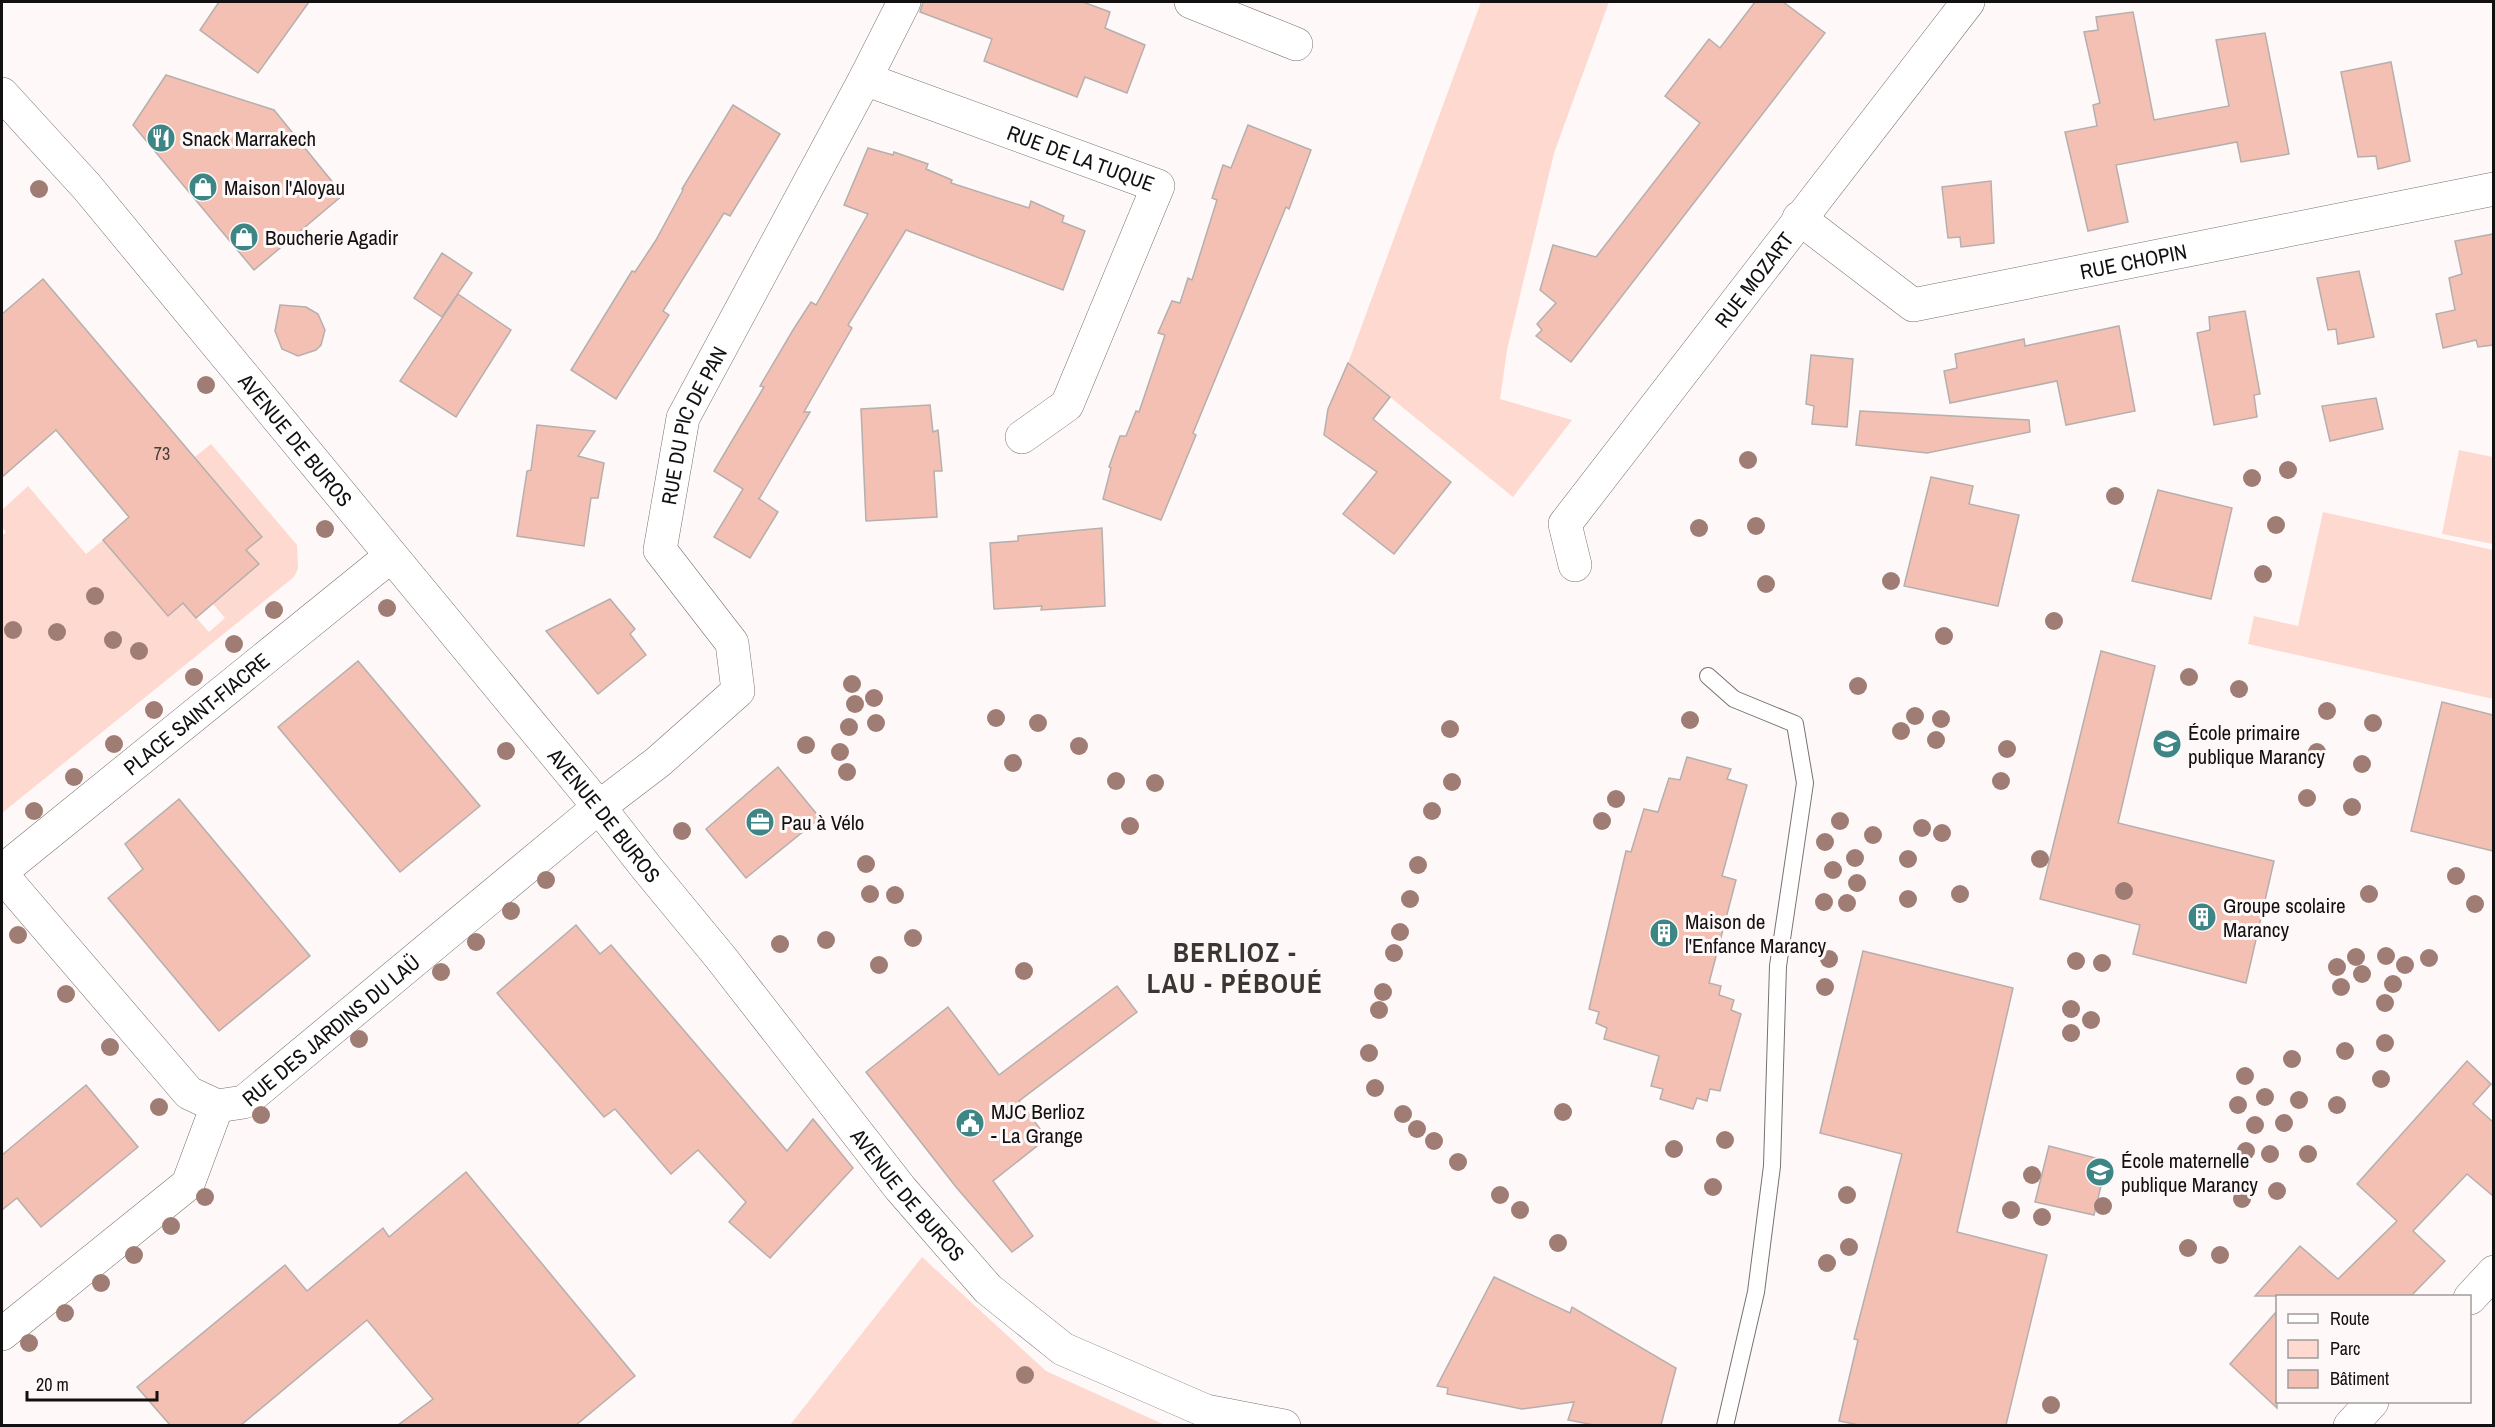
<svg xmlns="http://www.w3.org/2000/svg" width="2495" height="1427" font-family="'Archivo Narrow',sans-serif">
<style>
.green{fill:#fdd9d0}
.building{fill:#f4c0b3;stroke:#b5afad;stroke-width:1.5}
.lines{fill:none;stroke-linecap:round;stroke-linejoin:round}
.lane-casing{stroke:#787271;stroke-width:18}
.street-casing{stroke:#787271;stroke-width:34}
.lane{stroke:#fff;stroke-width:16}
.street{stroke:#fff;stroke-width:33}
.tree{fill:#a07d74}
.labels{text-anchor:middle;dominant-baseline:central;stroke-width:6;stroke-linejoin:round;paint-order:stroke}
.number-label{font-size:18px;fill:#4a3c39}
.poi-label{font-size:21px;fill:#121010;stroke:#fef9f8;text-anchor:start}
.street-label{font-size:21px;fill:#121010;stroke:#fef9f8}
.district-label{font-size:27px;font-weight:bold;letter-spacing:1.5px;fill:#3a3634;stroke:#fef9f8}
</style>
<rect width="100%" height="100%" fill="#fef9f8"/>
<!-- green -->
<g class="green">
<path d="M1481,2H1609L1554,153L1507,350L1500,399L1572,420L1513,497L1348,363Z"/>
<path d="M211,444L297,545L298,569L294,577L2,813V536L6,532L2,527V510L28,486L86,554L103,540L168,616L183,603L209,632L225,618L213,604L258,564L246,550L262,536L195,457Z"/>
<path d="M2459,450L2493,457V544L2442,534Z"/>
<path d="M2323,512L2493,550V699L2248,644L2254,616L2298,626Z"/>
<path d="M922,1257L1046,1371L1165,1425H790Z"/>
</g>
<!-- building -->
<g class="building">
<path d="M219,2H309L258,73L200,30Z"/>
<path d="M923,2H1083L1110,12L1105,28L1145,45L1127,93L1085,77L1077,97L984,61L992,39L920,12Z"/>
<path d="M1755,2H1783L1825,33L1571,362L1536,336L1542,330L1537,324L1556,303L1540,290L1553,245L1596,257L1700,123L1665,96L1709,39L1720,48Z"/>
<path d="M2133,12L2154,120L2229,106L2216,40L2265,33L2289,154L2241,162L2237,142L2116,165L2128,222L2088,231L2065,132L2097,126L2093,105L2100,103L2084,32L2098,30L2096,17Z"/>
<path d="M2391,62L2410,161L2378,169L2376,156L2358,157L2341,72Z"/>
<path d="M166,75L274,110L343,195L254,270L133,125Z"/>
<path d="M733,105L780,134L730,216L724,213L663,311L669,315L616,399L571,370L632,271L635,272L656,240L683,190L682,189Z"/>
<path d="M1248,125L1311,150L1289,209L1286,207L1193,433L1196,435L1161,520L1103,499L1111,468L1109,467L1120,436H1126L1136,411L1139,412L1165,335L1158,333L1172,301L1180,303L1188,278L1192,280L1217,200L1212,198L1223,165L1231,168Z"/>
<path d="M868,148L893,155L894,152L928,164L926,169L952,180L951,183L1029,208L1031,201L1064,216L1062,222L1085,231L1063,290L906,230L848,325L852,328L804,412H810L759,499L758,498L778,512L750,558L714,537L743,489L714,471L764,387L760,386L793,330L811,302L816,305L868,214L844,205Z"/>
<path d="M1991,181L1994,243L1961,247L1960,237L1948,238L1942,187Z"/>
<path d="M2493,234V345L2478,347L2476,340L2443,348L2436,314L2455,310L2449,278L2462,274L2455,241Z"/>
<path d="M442,253L472,273L442,317L414,298Z"/>
<path d="M2359,271L2374,337L2338,344L2336,329L2328,330L2317,278Z"/>
<path d="M43,279L262,537L246,550L259,564L196,618L183,603L168,616L103,540L129,517L56,430L2,477V314Z"/>
<path d="M458,294L511,330L456,417L400,381Z"/>
<path d="M280,305L306,307L318,314L325,330L321,345L316,350L298,356L282,349L275,331Z"/>
<path d="M2245,311L2260,394L2254,395L2257,417L2214,425L2197,333L2210,330L2209,317Z"/>
<path d="M2119,326L2135,411L2066,425L2057,381L1950,403L1944,371L1957,368L1955,354L2024,339L2025,346Z"/>
<path d="M1811,355L1853,359L1847,427L1812,424L1814,406L1806,404Z"/>
<path d="M1348,363L1390,397L1373,419L1451,482L1394,554L1343,514L1377,472L1324,435L1328,409Z"/>
<path d="M2376,398L2383,429L2330,441L2322,406Z"/>
<path d="M930,405L933,432L938,430L942,471H934L937,517L866,521L861,409Z"/>
<path d="M1860,411L2029,420L2030,432L1927,453L1856,445Z"/>
<path d="M537,425L595,431L578,456L604,463L598,498H591L584,546L517,536L527,471L531,470Z"/>
<path d="M1931,477L1973,486L1969,504L2019,515L1998,606L1904,586Z"/>
<path d="M2158,490L2232,508L2211,599L2132,581Z"/>
<path d="M1102,528L1105,606L1041,610L1042,606L994,609L990,543L1018,541V536Z"/>
<path d="M610,599L635,629L630,634L646,655L598,694L546,631Z"/>
<path d="M2101,651L2155,666L2118,823L2274,861L2246,983L2133,954L2140,925L2040,899Z"/>
<path d="M358,661L480,806L400,872L278,727Z"/>
<path d="M2442,702L2493,715V851L2411,831Z"/>
<path d="M1687,757L1731,769L1727,779L1747,785L1722,876L1736,880L1709,983L1721,986L1719,995L1734,1000L1731,1010L1741,1014L1720,1091L1710,1089L1707,1101L1697,1098L1693,1109L1660,1099L1663,1089L1651,1086L1659,1056L1604,1039L1607,1028L1596,1023L1599,1012L1589,1009L1626,851L1631,852L1644,809L1658,812L1669,778L1680,780Z"/>
<path d="M778,767L820,818L746,878L706,829Z"/>
<path d="M179,799L310,956L219,1031L108,898L143,869L125,844Z"/>
<path d="M576,925L600,954L611,945L787,1151L813,1119L853,1168L770,1258L729,1222L746,1202L698,1150L671,1174L615,1109L604,1117L497,993Z"/>
<path d="M1863,951L2013,988L1957,1232L2047,1255L2006,1425H1859L1839,1421L1858,1340L1854,1339L1902,1154L1820,1133Z"/>
<path d="M1117,986L1137,1012L1019,1101L1047,1138L993,1181L1033,1236L1012,1252L956,1187L866,1072L948,1007L999,1075Z"/>
<path d="M2467,1061L2491,1084L2473,1104L2493,1122V1196L2467,1174L2413,1231L2445,1261L2411,1296H2255L2300,1246L2338,1279L2397,1221L2357,1184Z"/>
<path d="M86,1085L138,1147L41,1227L17,1198L2,1210V1155Z"/>
<path d="M2049,1146L2107,1161L2094,1215L2035,1202Z"/>
<path d="M466,1172L635,1376L576,1425H398L433,1399L367,1320L241,1425H170L137,1387L285,1265L307,1291L383,1228L389,1237Z"/>
<path d="M1494,1277L1570,1313L1572,1307L1676,1368L1661,1425H1594L1568,1420L1574,1402L1522,1409L1447,1394L1448,1388L1437,1386Z"/>
<path d="M2277,1311V1408L2230,1364Z"/>
</g>
<g class="lines">
<!-- lane casing -->
<g class="lane-casing">
<path id="lane" d="M1708,676L1734,699L1795,724L1805,783L1778,966L1772,1166L1756,1292L1725,1426"/>
</g>
<!-- street casing -->
<g class="street-casing">
<g id="street">
<path d="M1191,2L1296,44"/>
<path id="s1" d="M865,79L1158,186L1067,405L1022,437"/>
<path id="s2" d="M2,94L87,187L599,807L646,867L721,958L900,1188L988,1289L1063,1349L1206,1411L1284,1426"/>
<path id="s3" d="M1799,218L1913,305L2494,189"/>
<path id="s4" d="M1575,565L1565,524L1968,2"/>
<path id="s5" d="M2,871L391,556"/>
<path id="s6" d="M2,875L189,1093L217,1106L244,1102L599,807L658,762L738,691L732,643L660,550L683,418L865,79L904,2"/>
<path d="M2470,1298L2494,1272"/>
<path d="M2,1334L188,1184L217,1106"/>
<path d="M2350,1426L2372,1402"/>
</g>
</g>
<!-- lane -->
<use href="#lane" class="lane"/>
<!-- street -->
<use href="#street" class="street"/>
</g>
<!-- trees -->
<g class="tree">
<circle cx="39" cy="189" r="9"/>
<circle cx="206" cy="385" r="9"/>
<circle cx="1748" cy="460" r="9"/>
<circle cx="2288" cy="470" r="9"/>
<circle cx="2252" cy="478" r="9"/>
<circle cx="2115" cy="496" r="9"/>
<circle cx="2276" cy="525" r="9"/>
<circle cx="1756" cy="526" r="9"/>
<circle cx="1699" cy="528" r="9"/>
<circle cx="325" cy="529" r="9"/>
<circle cx="2263" cy="574" r="9"/>
<circle cx="1891" cy="581" r="9"/>
<circle cx="1766" cy="584" r="9"/>
<circle cx="95" cy="596" r="9"/>
<circle cx="387" cy="608" r="9"/>
<circle cx="274" cy="610" r="9"/>
<circle cx="2054" cy="621" r="9"/>
<circle cx="13" cy="630" r="9"/>
<circle cx="57" cy="632" r="9"/>
<circle cx="1944" cy="636" r="9"/>
<circle cx="113" cy="640" r="9"/>
<circle cx="234" cy="644" r="9"/>
<circle cx="139" cy="651" r="9"/>
<circle cx="194" cy="677" r="9"/>
<circle cx="2189" cy="677" r="9"/>
<circle cx="852" cy="684" r="9"/>
<circle cx="1858" cy="686" r="9"/>
<circle cx="2239" cy="689" r="9"/>
<circle cx="874" cy="698" r="9"/>
<circle cx="855" cy="704" r="9"/>
<circle cx="154" cy="710" r="9"/>
<circle cx="2327" cy="711" r="9"/>
<circle cx="1915" cy="716" r="9"/>
<circle cx="996" cy="718" r="9"/>
<circle cx="1941" cy="719" r="9"/>
<circle cx="1690" cy="720" r="9"/>
<circle cx="876" cy="723" r="9"/>
<circle cx="1038" cy="723" r="9"/>
<circle cx="2373" cy="723" r="9"/>
<circle cx="849" cy="727" r="9"/>
<circle cx="1450" cy="729" r="9"/>
<circle cx="1901" cy="731" r="9"/>
<circle cx="1936" cy="740" r="9"/>
<circle cx="114" cy="744" r="9"/>
<circle cx="806" cy="745" r="9"/>
<circle cx="1079" cy="746" r="9"/>
<circle cx="2007" cy="749" r="9"/>
<circle cx="506" cy="751" r="9"/>
<circle cx="840" cy="752" r="9"/>
<circle cx="2317" cy="752" r="9"/>
<circle cx="1013" cy="763" r="9"/>
<circle cx="2362" cy="764" r="9"/>
<circle cx="847" cy="772" r="9"/>
<circle cx="74" cy="777" r="9"/>
<circle cx="1116" cy="781" r="9"/>
<circle cx="2001" cy="781" r="9"/>
<circle cx="1452" cy="782" r="9"/>
<circle cx="1155" cy="783" r="9"/>
<circle cx="2307" cy="798" r="9"/>
<circle cx="1616" cy="799" r="9"/>
<circle cx="2352" cy="807" r="9"/>
<circle cx="34" cy="811" r="9"/>
<circle cx="1432" cy="811" r="9"/>
<circle cx="1602" cy="821" r="9"/>
<circle cx="1840" cy="821" r="9"/>
<circle cx="1130" cy="826" r="9"/>
<circle cx="1922" cy="828" r="9"/>
<circle cx="682" cy="831" r="9"/>
<circle cx="1942" cy="833" r="9"/>
<circle cx="1873" cy="835" r="9"/>
<circle cx="1825" cy="842" r="9"/>
<circle cx="1855" cy="858" r="9"/>
<circle cx="1908" cy="859" r="9"/>
<circle cx="2040" cy="859" r="9"/>
<circle cx="866" cy="864" r="9"/>
<circle cx="1418" cy="865" r="9"/>
<circle cx="1833" cy="870" r="9"/>
<circle cx="2456" cy="876" r="9"/>
<circle cx="546" cy="880" r="9"/>
<circle cx="1857" cy="883" r="9"/>
<circle cx="2124" cy="891" r="9"/>
<circle cx="870" cy="894" r="9"/>
<circle cx="1960" cy="894" r="9"/>
<circle cx="2369" cy="894" r="9"/>
<circle cx="895" cy="895" r="9"/>
<circle cx="1410" cy="899" r="9"/>
<circle cx="1908" cy="899" r="9"/>
<circle cx="1824" cy="902" r="9"/>
<circle cx="1847" cy="903" r="9"/>
<circle cx="2475" cy="904" r="9"/>
<circle cx="511" cy="911" r="9"/>
<circle cx="1400" cy="932" r="9"/>
<circle cx="18" cy="935" r="9"/>
<circle cx="913" cy="938" r="9"/>
<circle cx="826" cy="940" r="9"/>
<circle cx="476" cy="942" r="9"/>
<circle cx="780" cy="944" r="9"/>
<circle cx="1394" cy="953" r="9"/>
<circle cx="2386" cy="956" r="9"/>
<circle cx="2356" cy="957" r="9"/>
<circle cx="2429" cy="958" r="9"/>
<circle cx="1829" cy="959" r="9"/>
<circle cx="2076" cy="961" r="9"/>
<circle cx="2102" cy="963" r="9"/>
<circle cx="879" cy="965" r="9"/>
<circle cx="2405" cy="965" r="9"/>
<circle cx="2337" cy="967" r="9"/>
<circle cx="1024" cy="971" r="9"/>
<circle cx="441" cy="972" r="9"/>
<circle cx="2362" cy="974" r="9"/>
<circle cx="2393" cy="984" r="9"/>
<circle cx="1825" cy="987" r="9"/>
<circle cx="2341" cy="987" r="9"/>
<circle cx="1383" cy="992" r="9"/>
<circle cx="66" cy="994" r="9"/>
<circle cx="2385" cy="1003" r="9"/>
<circle cx="2071" cy="1009" r="9"/>
<circle cx="1379" cy="1010" r="9"/>
<circle cx="2091" cy="1020" r="9"/>
<circle cx="2071" cy="1033" r="9"/>
<circle cx="359" cy="1039" r="9"/>
<circle cx="2385" cy="1043" r="9"/>
<circle cx="110" cy="1047" r="9"/>
<circle cx="2345" cy="1051" r="9"/>
<circle cx="1369" cy="1053" r="9"/>
<circle cx="2292" cy="1059" r="9"/>
<circle cx="2245" cy="1076" r="9"/>
<circle cx="2381" cy="1079" r="9"/>
<circle cx="1375" cy="1088" r="9"/>
<circle cx="2265" cy="1097" r="9"/>
<circle cx="2299" cy="1100" r="9"/>
<circle cx="2238" cy="1105" r="9"/>
<circle cx="2337" cy="1105" r="9"/>
<circle cx="159" cy="1107" r="9"/>
<circle cx="1563" cy="1112" r="9"/>
<circle cx="1403" cy="1114" r="9"/>
<circle cx="261" cy="1115" r="9"/>
<circle cx="2284" cy="1123" r="9"/>
<circle cx="2255" cy="1125" r="9"/>
<circle cx="1417" cy="1129" r="9"/>
<circle cx="1725" cy="1140" r="9"/>
<circle cx="1434" cy="1141" r="9"/>
<circle cx="1674" cy="1149" r="9"/>
<circle cx="2246" cy="1151" r="9"/>
<circle cx="2270" cy="1154" r="9"/>
<circle cx="2308" cy="1154" r="9"/>
<circle cx="1458" cy="1162" r="9"/>
<circle cx="2032" cy="1175" r="9"/>
<circle cx="1713" cy="1187" r="9"/>
<circle cx="2277" cy="1191" r="9"/>
<circle cx="1500" cy="1195" r="9"/>
<circle cx="1847" cy="1195" r="9"/>
<circle cx="205" cy="1197" r="9"/>
<circle cx="2242" cy="1199" r="9"/>
<circle cx="2103" cy="1206" r="9"/>
<circle cx="1520" cy="1210" r="9"/>
<circle cx="2011" cy="1210" r="9"/>
<circle cx="2042" cy="1217" r="9"/>
<circle cx="171" cy="1226" r="9"/>
<circle cx="1558" cy="1243" r="9"/>
<circle cx="1849" cy="1247" r="9"/>
<circle cx="2188" cy="1248" r="9"/>
<circle cx="134" cy="1255" r="9"/>
<circle cx="2220" cy="1255" r="9"/>
<circle cx="1827" cy="1263" r="9"/>
<circle cx="101" cy="1283" r="9"/>
<circle cx="65" cy="1313" r="9"/>
<circle cx="29" cy="1343" r="9"/>
<circle cx="1025" cy="1375" r="9"/>
<circle cx="2051" cy="1405" r="9"/>
</g>
<!-- icons -->
<defs>
<g id="restaurant-disc" transform="scale(1.5)"><circle r="9.5" fill="#3e8685" stroke="#fef9f8"/><path d="M-5-6h1v4h1v-4h1v4h1v-4h1v5L-1.5 .5V6h-2V.5L-5-1ZM5-6V6H3V1.5H1.5Q1.5-4 5-6Z" fill="#fff"/></g>
<g id="shop-disc" transform="scale(1.5)"><circle r="9.5" fill="#3e8685" stroke="#fef9f8"/><path d="M-5-2.5h2.3a2.7 3.5 0 0 1 5.4 0H5L5.5 6h-11ZM-1.5-2.5h3a1.5 2.3 0 0 0-3 0Z" fill="#fff"/></g>
<g id="school-disc" transform="scale(1.5)"><circle r="9.5" fill="#3e8685" stroke="#fef9f8"/><path d="M0-5L7-2L0 1L-7-2ZM-4 1L0 2.5L4 1V4Q0 6-4 4Z" fill="#fff"/></g>
<g id="office-disc" transform="scale(1.5)"><circle r="9.5" fill="#3e8685" stroke="#fef9f8"/><path d="M-6-3h4V-5.5h4V-3h4V5H-6ZM-1-4.5V-3h2v-1.5ZM-6 0V1H6V0Z" fill="#fff"/></g>
<g id="building-disc" transform="scale(1.5)"><circle r="9.5" fill="#3e8685" stroke="#fef9f8"/><path d="M-4-6H4V6H1V3H-1V6H-4ZM-2.5-4.3h1.7v1.8h-1.7ZM.8-4.3h1.7v1.8H.8ZM-2.5-1h1.7V.8h-1.7ZM.8-1h1.7V.8H.8Z" fill="#fff"/></g>
<g id="civic-disc" transform="scale(1.5)"><circle r="9.5" fill="#3e8685" stroke="#fef9f8"/><path d="M-.6-6.5H3V-4.5H.6V-3L4-1V1h2V6H-6V1h2V-1L-.6-3ZM-1.2 2.5V6h2.4V2.5Z" fill="#fff"/></g>
</defs>
<g fill-rule="evenodd">
<use href="#restaurant-disc" x="161" y="138"/>
<use href="#shop-disc" x="203" y="187"/>
<use href="#shop-disc" x="244" y="237"/>
<use href="#school-disc" x="2167" y="744"/>
<use href="#office-disc" x="760" y="822"/>
<use href="#building-disc" x="2202" y="917"/>
<use href="#building-disc" x="1664" y="933"/>
<use href="#civic-disc" x="970" y="1123"/>
<use href="#school-disc" x="2100" y="1172"/>
</g>
<g class="labels">
<!-- number labels -->
<g class="number-label">
<text x="162" y="453">73</text>
</g>
<!-- poi labels -->
<g class="poi-label">
<text x="182" y="138">Snack Marrakech</text>
<text x="224" y="187">Maison l'Aloyau</text>
<text x="265" y="237">Boucherie Agadir</text>
<text x="2188" y="732">École primaire<tspan x="2188" dy="24">publique Marancy</tspan></text>
<text x="781" y="822">Pau à Vélo</text>
<text x="2223" y="905">Groupe scolaire<tspan x="2223" dy="24">Marancy</tspan></text>
<text x="1685" y="921">Maison de<tspan x="1685" dy="24">l'Enfance Marancy</tspan></text>
<text x="991" y="1111">MJC Berlioz<tspan x="991" dy="24">- La Grange</tspan></text>
<text x="2121" y="1160">École maternelle<tspan x="2121" dy="24">publique Marancy</tspan></text>
</g>
<!-- street labels -->
<g class="street-label">
<text stroke="none"><textPath href="#s1" startOffset="230">RUE DE LA TUQUE</textPath></text>
<text stroke="none"><textPath href="#s3" startOffset="368">RUE CHOPIN</textPath></text>
<text stroke="none"><textPath href="#s4" startOffset="351">RUE MOZART</textPath></text>
<text stroke="none"><textPath href="#s6" startOffset="1284">RUE DU PIC DE PAN</textPath></text>
<text stroke="none"><textPath href="#s2" startOffset="454">AVENUE DE BUROS</textPath></text>
<text stroke="none"><textPath href="#s5" startOffset="250">PLACE SAINT-FIACRE</textPath></text>
<text stroke="none"><textPath href="#s2" startOffset="940">AVENUE DE BUROS</textPath></text>
<text stroke="none"><textPath href="#s6" startOffset="458">RUE DES JARDINS DU LAÜ</textPath></text>
<text stroke="none"><textPath href="#s2" startOffset="1426">AVENUE DE BUROS</textPath></text>
</g>
<!-- district labels -->
<g class="district-label">
<text x="1235" y="952">BERLIOZ -<tspan x="1235" dy="31">LAU - PÉBOUÉ</tspan></text>
</g>
</g>
<!-- border -->
<rect width="2495" height="1427" fill="none" stroke="#121010" stroke-width="6"/>
<!-- legend -->
<rect x="2276" y="1295" width="195" height="108" fill="#fef9f8" stroke="#a09c9b" stroke-width="1.5"/>
<rect x="2288" y="1314" width="30" height="9" fill="#ffffff" stroke="#a09c9b" stroke-width="1.5"/>
<text x="2330" y="1325" font-size="18" fill="#121010">Route</text>
<rect x="2288" y="1340" width="30" height="18" fill="#fdd9d0" stroke="#a09c9b" stroke-width="1.5"/>
<text x="2330" y="1355" font-size="18" fill="#121010">Parc</text>
<rect x="2288" y="1370" width="30" height="18" fill="#f4c0b3" stroke="#a09c9b" stroke-width="1.5"/>
<text x="2330" y="1385" font-size="18" fill="#121010">Bâtiment</text>
<!-- scale -->
<path d="M27 1391v9h130v-9" fill="none" stroke="#121010" stroke-width="3"/>
<text x="36" y="1391" font-size="18" fill="#121010" stroke="#fef9f8" stroke-width="4.5" paint-order="stroke">20 m</text>
</svg>
